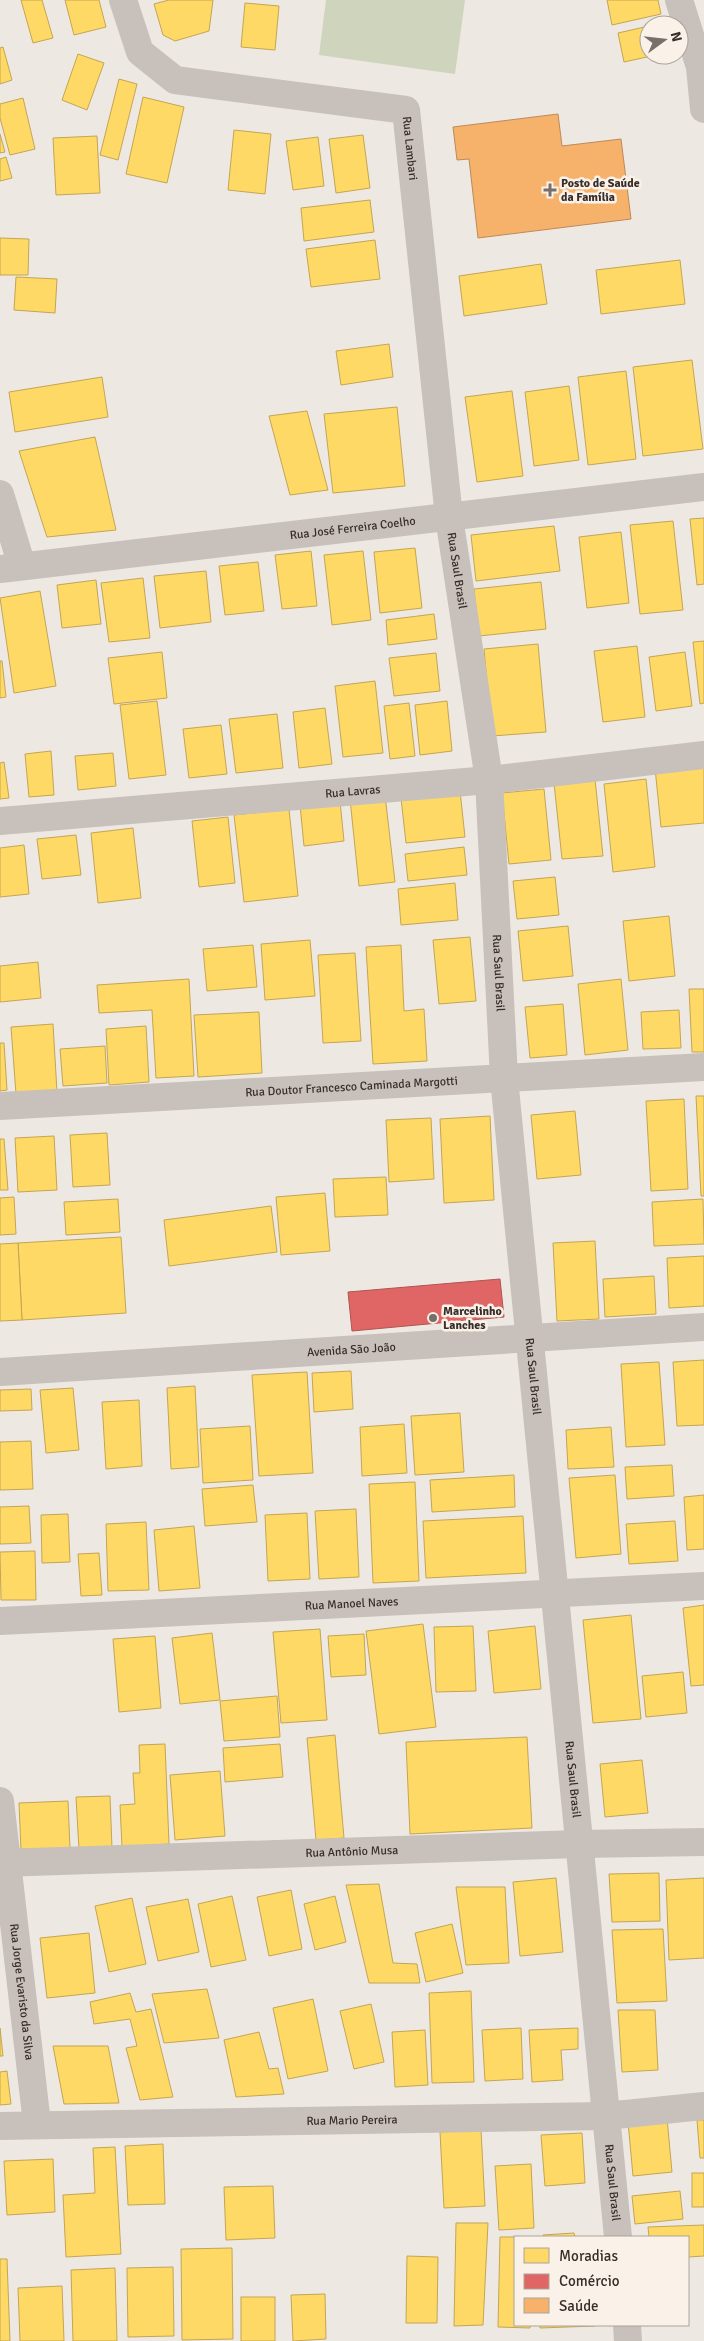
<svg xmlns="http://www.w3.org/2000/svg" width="704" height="2341" font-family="Signika,sans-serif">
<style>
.green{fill:#cfd4bc}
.homes{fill:#ffd966;stroke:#c3a554}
.shops{fill:#e06666;stroke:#ae5554}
.health{fill:#f6b26b;stroke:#bd8a57}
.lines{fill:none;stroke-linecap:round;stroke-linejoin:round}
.minor{stroke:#c7c0bb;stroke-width:28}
.poi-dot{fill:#786e6a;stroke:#faf2e9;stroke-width:2}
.labels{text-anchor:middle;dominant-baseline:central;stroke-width:5;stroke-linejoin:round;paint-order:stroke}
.street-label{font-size:12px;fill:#382d29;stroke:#faf2e9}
.poi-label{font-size:12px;font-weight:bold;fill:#382d29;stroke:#faf2e9;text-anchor:start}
</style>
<rect width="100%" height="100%" fill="#eee8e2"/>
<!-- green -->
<path class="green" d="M326,0H465L455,74L319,55Z"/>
<!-- homes -->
<g class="homes">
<path d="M21,0H42L53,38L33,43Z"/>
<path d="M65,0H99L106,27L74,35Z"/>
<path d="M169,0H213L209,31L175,41L163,35L154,4Z"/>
<path d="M607,0H658L661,14L612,25Z"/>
<path d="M245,3L279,6L275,50L241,47Z"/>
<path d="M649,26V55H656L624,62L618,33Z"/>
<path d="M3,47L12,80L0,84V48Z"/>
<path d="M78,54L104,63L87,110L62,100Z"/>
<path d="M119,79L137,84L118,160L100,155Z"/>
<path d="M143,97L184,107L167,183L126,174Z"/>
<path d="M23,98L35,149L10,155L0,118V104Z"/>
<path d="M234,130L271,134L265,194L228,190Z"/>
<path d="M0,134L5,152L0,153Z"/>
<path d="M363,135L370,188L336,193L329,139Z"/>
<path d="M97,136L100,193L56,195L53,138Z"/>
<path d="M318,137L324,186L293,190L286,141Z"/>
<path d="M6,157L12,178L0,181V159Z"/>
<path d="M370,200L374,232L304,241L301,208Z"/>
<path d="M0,238L29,239L28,275H0Z"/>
<path d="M375,240L380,279L311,287L306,249Z"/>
<path d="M680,260L685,304L601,314L596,270Z"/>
<path d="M541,264L547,304L464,316L459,276Z"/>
<path d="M16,277L57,279L55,313L14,310Z"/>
<path d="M389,344L393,377L341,385L336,351Z"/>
<path d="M692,360L703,449L643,456L633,367Z"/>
<path d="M626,371L636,459L588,465L578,377Z"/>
<path d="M102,377L108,417L15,432L9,392Z"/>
<path d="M569,386L579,460L534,466L525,392Z"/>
<path d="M512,391L523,476L477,482L465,397Z"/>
<path d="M397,407L405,486L333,493L324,414Z"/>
<path d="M307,411L328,490L290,495L269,416Z"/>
<path d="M95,437L116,530L47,537L19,451Z"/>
<path d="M704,518V584L697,585L690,519Z"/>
<path d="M673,521L683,610L640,614L630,525Z"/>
<path d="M554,526L560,571L476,581L471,535Z"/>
<path d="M621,532L629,603L587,608L579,537Z"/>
<path d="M415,548L422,608L380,613L374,552Z"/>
<path d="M311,551L317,606L282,609L275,555Z"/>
<path d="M363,551L371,620L332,625L324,555Z"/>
<path d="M258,562L264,611L225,615L219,566Z"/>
<path d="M206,571L211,622L160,628L154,576Z"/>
<path d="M143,578L150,638L109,642L101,583Z"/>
<path d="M96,580L101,624L62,628L57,585Z"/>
<path d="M541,582L546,629L479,636L474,589Z"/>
<path d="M40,591L56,686L14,693L0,598Z"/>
<path d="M434,614L437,639L388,645L386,620Z"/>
<path d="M704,641V703L700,704L693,642Z"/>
<path d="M538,644L546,732L492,736L484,649Z"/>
<path d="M637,646L645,717L603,722L594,651Z"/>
<path d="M162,652L167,698L114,704L108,658Z"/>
<path d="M685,652L692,706L656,711L649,657Z"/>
<path d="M436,653L440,691L394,696L389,658Z"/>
<path d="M0,661H2L6,697L0,698Z"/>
<path d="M375,681L383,753L343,757L335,686Z"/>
<path d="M157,701L166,775L129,779L120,705Z"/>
<path d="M447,701L452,751L420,755L415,705Z"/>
<path d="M409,703L415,756L390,759L384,706Z"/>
<path d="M325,708L332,764L299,768L293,712Z"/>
<path d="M277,714L283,768L236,773L229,719Z"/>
<path d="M221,725L227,774L189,778L183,729Z"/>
<path d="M51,751L54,795L29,797L25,754Z"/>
<path d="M113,753L116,786L78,790L75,756Z"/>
<path d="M4,762L9,798L0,799V763Z"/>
<path d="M704,764V823L661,827L655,768Z"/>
<path d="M595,779L603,856L562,859L554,783Z"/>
<path d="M646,779L655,867L613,872L604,784Z"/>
<path d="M544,789L551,860L509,864L502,793Z"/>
<path d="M460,791L465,837L406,843L401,798Z"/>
<path d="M385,795L395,882L359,886L350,799Z"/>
<path d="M340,801L344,841L304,846L300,805Z"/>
<path d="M289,809L298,896L244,902L234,815Z"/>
<path d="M228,817L235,883L199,887L192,821Z"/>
<path d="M133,828L141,898L98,903L91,833Z"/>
<path d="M76,835L81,875L42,879L37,839Z"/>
<path d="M24,845L29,894L0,897V848Z"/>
<path d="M464,847L467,875L408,881L405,854Z"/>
<path d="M555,877L559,915L517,919L513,881Z"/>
<path d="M455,883L458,920L401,925L398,889Z"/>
<path d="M669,916L675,976L629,981L623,921Z"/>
<path d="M568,926L573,976L523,981L518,931Z"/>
<path d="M470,937L476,1001L439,1004L433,940Z"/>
<path d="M310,940L315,996L265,1000L261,944Z"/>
<path d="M253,945L257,987L207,991L203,949Z"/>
<path d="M401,945L404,1011L424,1009L427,1061L373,1064L366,947Z"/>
<path d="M355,953L361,1041L323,1043L318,955Z"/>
<path d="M38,962L41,998L0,1002V966Z"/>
<path d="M189,979L194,1076L156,1078L152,1010L99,1013L97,985Z"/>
<path d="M621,979L628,1050L585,1055L578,984Z"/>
<path d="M689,989H704V1052H692Z"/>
<path d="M563,1004L567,1055L530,1058L525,1007Z"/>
<path d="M679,1010L681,1048L643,1049L641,1012Z"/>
<path d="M259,1012L262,1073L198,1077L194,1015Z"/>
<path d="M53,1024L57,1092L16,1094L11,1027Z"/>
<path d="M146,1026L149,1082L109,1085L106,1029Z"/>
<path d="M0,1043H4L7,1090L0,1091Z"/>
<path d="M105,1046L107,1083L63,1086L60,1049Z"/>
<path d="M696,1096H704V1196H701Z"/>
<path d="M684,1099L688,1189L651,1191L646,1101Z"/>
<path d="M575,1111L581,1175L537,1179L531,1115Z"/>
<path d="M490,1116L494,1200L444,1203L440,1119Z"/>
<path d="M431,1118L434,1179L389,1182L386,1120Z"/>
<path d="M107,1133L110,1185L73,1187L70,1135Z"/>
<path d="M54,1136L57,1190L18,1192L15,1138Z"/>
<path d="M0,1139H4L8,1190H0Z"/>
<path d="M386,1177L388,1215L335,1217L333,1179Z"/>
<path d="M325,1193L330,1251L281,1255L276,1197Z"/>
<path d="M14,1197L16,1234L0,1235V1198Z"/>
<path d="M118,1199L120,1232L66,1235L64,1202Z"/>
<path d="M703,1199L704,1244L654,1246L652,1202Z"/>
<path d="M271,1206L277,1252L169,1266L164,1220Z"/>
<path d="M121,1237L126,1313L22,1320L18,1243Z"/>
<path d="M595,1241L599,1319L557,1321L553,1243Z"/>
<path d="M18,1243L22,1320L0,1321V1244Z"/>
<path d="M704,1256V1306L669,1308L667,1258Z"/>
<path d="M654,1276L656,1314L605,1317L603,1279Z"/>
<path d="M704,1360V1425L677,1426L673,1362Z"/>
<path d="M659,1362L665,1445L626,1447L621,1364Z"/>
<path d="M351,1371L353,1409L314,1412L312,1373Z"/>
<path d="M307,1372L313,1473L259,1476L252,1375Z"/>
<path d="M195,1386L199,1467L171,1469L167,1388Z"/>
<path d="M73,1388L79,1450L46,1453L40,1390Z"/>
<path d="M31,1389L32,1410L0,1411V1390Z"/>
<path d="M139,1400L142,1466L106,1469L102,1402Z"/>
<path d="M460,1413L464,1472L415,1475L411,1416Z"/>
<path d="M404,1424L407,1473L362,1476L360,1427Z"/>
<path d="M250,1426L253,1480L203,1483L200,1429Z"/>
<path d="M611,1427L614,1467L568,1469L566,1430Z"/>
<path d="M31,1441L33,1489L0,1490V1442Z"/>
<path d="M672,1465L674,1496L627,1499L625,1467Z"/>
<path d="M514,1475L515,1507L432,1512L430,1480Z"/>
<path d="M615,1475L621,1554L576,1558L569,1478Z"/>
<path d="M415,1482L419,1581L373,1583L369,1484Z"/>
<path d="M253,1485L257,1522L205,1526L202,1489Z"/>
<path d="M704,1495V1549L687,1550L684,1497Z"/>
<path d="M29,1506L31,1543L0,1544V1507Z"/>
<path d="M356,1509L359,1577L319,1579L315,1511Z"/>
<path d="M307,1513L310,1579L268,1581L265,1515Z"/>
<path d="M68,1514L70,1562L42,1563L41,1515Z"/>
<path d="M523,1516L526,1573L426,1578L423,1521Z"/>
<path d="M675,1521L678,1561L629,1564L626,1524Z"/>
<path d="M146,1522L149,1590L108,1591L106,1524Z"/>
<path d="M194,1526L200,1588L159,1591L154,1530Z"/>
<path d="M35,1551L36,1600H1L0,1552Z"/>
<path d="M99,1553L102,1595L81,1596L78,1554Z"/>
<path d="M704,1605V1685L691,1686L683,1608Z"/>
<path d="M631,1615L641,1719L593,1723L583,1620Z"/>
<path d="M423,1624L436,1727L379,1734L366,1631Z"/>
<path d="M473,1626L476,1691L436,1692L434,1627Z"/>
<path d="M535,1626L541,1689L494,1693L488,1631Z"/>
<path d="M320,1629L327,1720L281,1723L273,1632Z"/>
<path d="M212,1633L220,1700L180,1704L172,1638Z"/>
<path d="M364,1634L366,1675L331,1677L328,1636Z"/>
<path d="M155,1636L161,1708L119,1712L113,1639Z"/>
<path d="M683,1672L687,1713L646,1717L642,1676Z"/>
<path d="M277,1696L280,1737L224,1741L220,1701Z"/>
<path d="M335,1735L344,1838L316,1840L307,1738Z"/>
<path d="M527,1737L532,1828L410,1834L406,1742Z"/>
<path d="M165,1744L169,1844L122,1847L120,1805L135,1804L133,1773H140L139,1745Z"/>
<path d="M280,1744L283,1777L225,1782L223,1748Z"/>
<path d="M642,1760L648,1813L605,1817L600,1764Z"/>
<path d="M220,1771L225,1836L175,1840L170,1775Z"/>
<path d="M110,1796L112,1848L79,1850L76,1797Z"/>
<path d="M68,1801L70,1848L21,1850L19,1803Z"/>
<path d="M659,1873L660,1921L612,1922L609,1874Z"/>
<path d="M556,1878L563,1952L520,1956L513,1882Z"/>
<path d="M704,1878V1958L669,1960L666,1880Z"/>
<path d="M379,1884L393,1963L417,1964L420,1983H369L346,1885Z"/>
<path d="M456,1887H505L509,1963L466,1965Z"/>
<path d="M291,1890L302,1949L269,1956L257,1897Z"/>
<path d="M232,1896L246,1960L211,1967L198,1904Z"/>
<path d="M335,1896L346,1942L315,1950L304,1904Z"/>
<path d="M132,1898L146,1964L109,1972L95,1906Z"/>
<path d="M188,1899L199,1952L158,1961L146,1907Z"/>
<path d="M452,1924L463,1973L426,1982L415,1933Z"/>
<path d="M663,1929L667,2001L617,2003L612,1930Z"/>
<path d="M89,1933L95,1993L47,1998L40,1938Z"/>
<path d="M207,1989L219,2038L164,2043L152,1994Z"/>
<path d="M471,1991L474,2082L432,2083L429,1993Z"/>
<path d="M130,1993L136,2012L151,2009L173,2097L140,2100L126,2048L137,2046L130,2019L94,2024L90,2002Z"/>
<path d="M313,1999L328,2071L288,2079L273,2008Z"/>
<path d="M371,2004L384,2062L354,2069L340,2011Z"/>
<path d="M618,2010H655L658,2070L622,2072Z"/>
<path d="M0,2028L3,2056H0Z"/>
<path d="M521,2028L523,2079L485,2081L482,2030Z"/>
<path d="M578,2028V2049L561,2050L563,2080L532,2082L529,2030Z"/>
<path d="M425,2030L428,2085L395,2087L392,2032Z"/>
<path d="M259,2032L269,2069L278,2068L284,2094L236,2097L224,2040Z"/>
<path d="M53,2046H108L119,2103L64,2104Z"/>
<path d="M7,2071L11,2104L0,2105V2072Z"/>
<path d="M667,2118L672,2172L633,2176L628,2122Z"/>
<path d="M697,2120H704V2158H700Z"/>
<path d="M481,2130L485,2206L444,2208L440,2132Z"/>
<path d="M582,2133L585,2183L545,2186L541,2135Z"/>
<path d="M163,2144L165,2204L128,2205L125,2146Z"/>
<path d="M115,2147L121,2254L66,2257L63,2195L95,2193L93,2148Z"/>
<path d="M53,2159L55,2212L7,2215L4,2161Z"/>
<path d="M531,2164L534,2228L499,2230L495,2166Z"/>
<rect x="692" y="2173" width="12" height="34"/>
<path d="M273,2186L275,2238L226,2240L224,2187Z"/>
<path d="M680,2191L683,2219L635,2224L632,2196Z"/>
<path d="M456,2223H488L483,2325L454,2326Z"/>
<path d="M704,2225V2256L688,2257V2237H649L648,2227Z"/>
<path d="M574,2233L575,2237H544L543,2235Z"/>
<path d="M500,2237H515V2325H530V2328L498,2327Z"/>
<path d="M232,2248L233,2339L182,2340L181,2249Z"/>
<path d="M407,2256L438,2257L437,2323H406Z"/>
<path d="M0,2259H7L10,2341H0Z"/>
<path d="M173,2267L174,2336L128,2337L127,2268Z"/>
<path d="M115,2268L117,2341H73L71,2270Z"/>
<path d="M62,2286L64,2341H20L18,2288Z"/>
<path d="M325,2294L326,2339L293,2341L291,2295Z"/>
<rect x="241" y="2297" width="34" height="44"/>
<path d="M540,2325H595V2326L540,2328Z"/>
</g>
<!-- shops -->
<path class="shops" d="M500,1279L504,1317L352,1331L348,1292Z"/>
<!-- health -->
<path class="health" d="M558,114L562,146L621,139L631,219L478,238L469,159L457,160L453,127Z"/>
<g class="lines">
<!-- minor -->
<g class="minor">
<path id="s1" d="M123,0L140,52L175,80L406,110L449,517L489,780L504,1078L618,2237"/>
<path d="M679,0L700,67L704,109"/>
<path d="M0,494L22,566"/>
<path id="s2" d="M0,569L704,487"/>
<path id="s3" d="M0,821L489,780L704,755"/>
<path id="s4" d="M0,1106L704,1067"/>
<path id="s5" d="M0,1372L704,1327"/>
<path id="s6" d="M0,1621L704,1586"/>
<path id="s7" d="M0,1801L37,2124"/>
<path id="s8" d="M0,1863L579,1844L704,1842"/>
<path id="s9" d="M0,2126L606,2116L704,2106"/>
<path d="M627,2325L628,2341"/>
</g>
</g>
<!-- markers -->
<g class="poi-dot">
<path d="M547.5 182.5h5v5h5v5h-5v5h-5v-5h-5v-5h5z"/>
<circle cx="433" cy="1318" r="5"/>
</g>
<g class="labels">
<!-- street labels -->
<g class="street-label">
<text stroke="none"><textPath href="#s1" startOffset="371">Rua Lambari</textPath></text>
<text stroke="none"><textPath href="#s2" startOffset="355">Rua José Ferreira Coelho</textPath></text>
<text stroke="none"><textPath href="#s1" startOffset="796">Rua Saul Brasil</textPath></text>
<text stroke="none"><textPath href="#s3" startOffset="354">Rua Lavras</textPath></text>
<text stroke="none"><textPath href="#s1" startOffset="1201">Rua Saul Brasil</textPath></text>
<text stroke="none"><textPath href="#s4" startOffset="352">Rua Doutor Francesco Caminada Margotti</textPath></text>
<text stroke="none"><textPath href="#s5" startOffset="352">Avenida São João</textPath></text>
<text stroke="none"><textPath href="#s1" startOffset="1606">Rua Saul Brasil</textPath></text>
<text stroke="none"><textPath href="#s6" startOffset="352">Rua Manoel Naves</textPath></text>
<text stroke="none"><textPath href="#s1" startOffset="2011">Rua Saul Brasil</textPath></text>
<text stroke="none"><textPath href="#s8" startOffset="352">Rua Antônio Musa</textPath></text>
<text stroke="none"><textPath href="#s7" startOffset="192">Rua Jorge Evaristo da Silva</textPath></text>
<text stroke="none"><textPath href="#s9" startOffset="352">Rua Mario Pereira</textPath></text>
<text stroke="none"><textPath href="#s1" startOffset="2416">Rua Saul Brasil</textPath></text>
</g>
<!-- poi labels -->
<g class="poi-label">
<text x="561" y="183">Posto de Saúde<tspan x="561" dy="14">da Família</tspan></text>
<text x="443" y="1311">Marcelinho<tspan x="443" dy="14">Lanches</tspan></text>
</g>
</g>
<!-- legend -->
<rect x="514" y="2236" width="175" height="90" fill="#faf2e9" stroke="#aca39c"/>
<rect x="524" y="2248" width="25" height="15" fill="#ffd966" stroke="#aca39c"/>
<text x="559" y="2261" font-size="15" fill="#382d29">Moradias</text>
<rect x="524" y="2274" width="25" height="15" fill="#e06666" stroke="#aca39c"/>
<text x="559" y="2286" font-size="15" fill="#382d29">Comércio</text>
<rect x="524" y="2298" width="25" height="15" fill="#f6b26b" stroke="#aca39c"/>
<text x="559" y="2311" font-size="15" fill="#382d29">Saúde</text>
<!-- north arrow -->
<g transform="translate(664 40) rotate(75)"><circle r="24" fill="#faf2e9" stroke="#aca39c"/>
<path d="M0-4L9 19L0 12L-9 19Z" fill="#786e6a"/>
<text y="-8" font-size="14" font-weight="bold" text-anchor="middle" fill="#382d29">N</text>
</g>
</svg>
